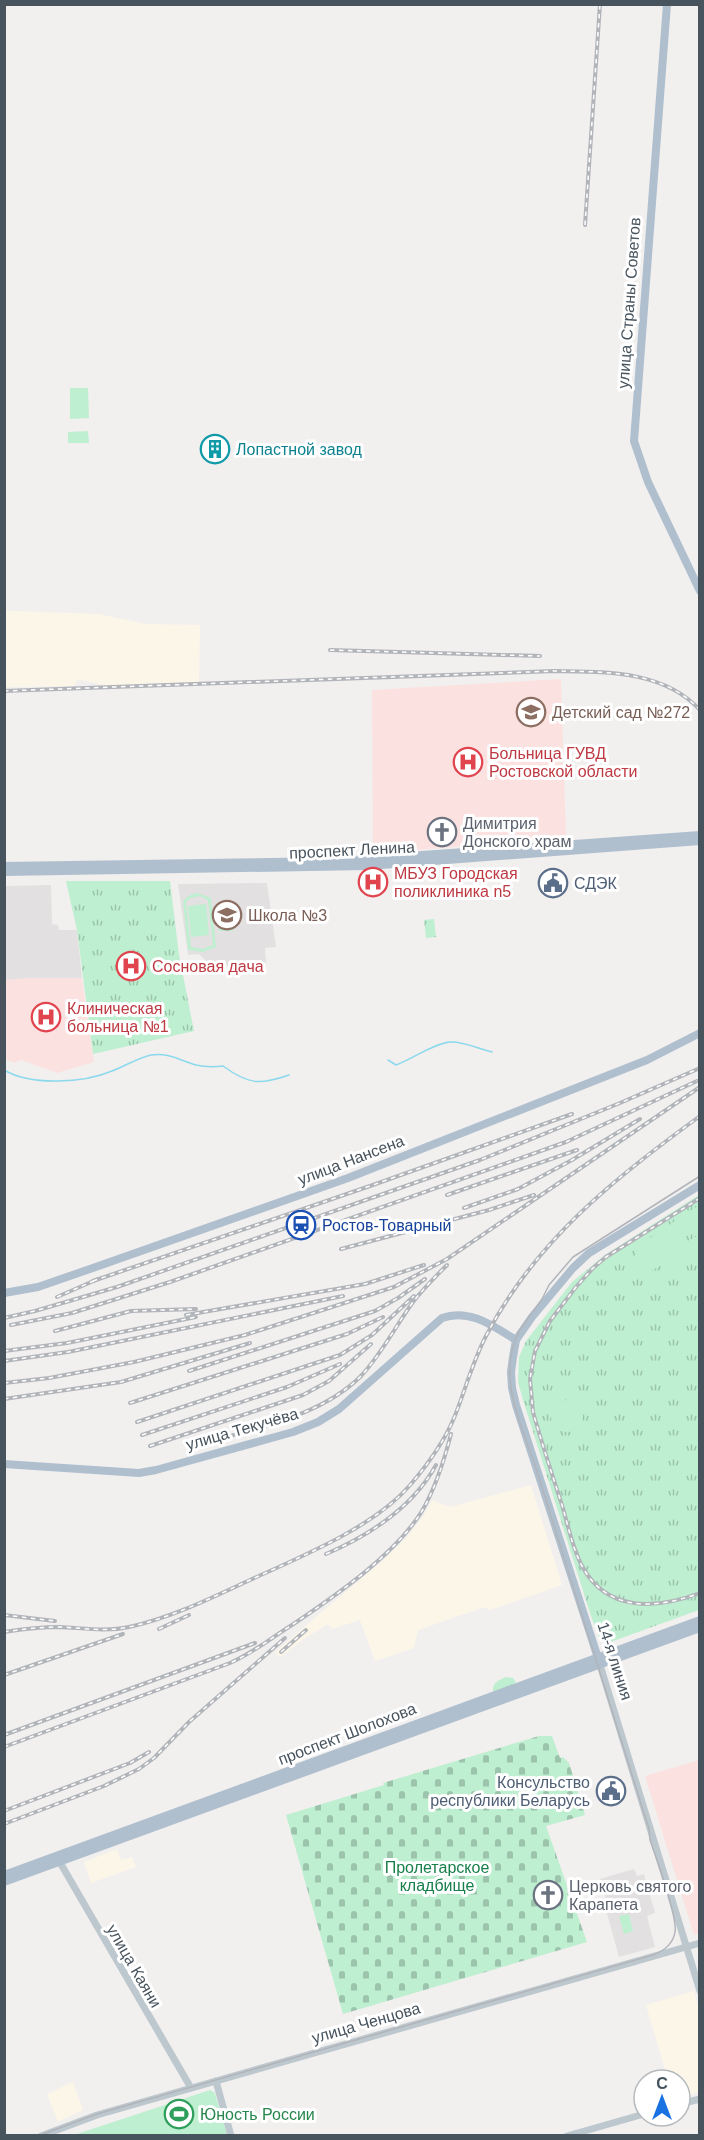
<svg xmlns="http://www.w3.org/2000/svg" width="704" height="2140" font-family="Helvetica,sans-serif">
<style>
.commercial{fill:#fcf6e9}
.education{fill:#e3e0e1}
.medical{fill:#fbe2e0}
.grass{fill:url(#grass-tufts)}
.cemetery{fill:url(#cemetery-stones)}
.pitch{fill:#beefd0;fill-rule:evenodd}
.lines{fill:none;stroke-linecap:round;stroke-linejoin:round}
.stream{stroke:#8bd9ec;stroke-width:1.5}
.minor{stroke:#bdc7ce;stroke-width:7}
.major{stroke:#afbfce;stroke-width:8}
.tram{stroke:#b1b5ba;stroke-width:1.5}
.rail-casing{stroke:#b1b5ba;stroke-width:4}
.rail{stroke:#fff;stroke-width:1.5;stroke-dasharray:4.5;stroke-linecap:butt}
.labels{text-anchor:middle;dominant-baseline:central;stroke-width:6;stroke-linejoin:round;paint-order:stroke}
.street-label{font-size:16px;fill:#47535d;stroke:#fff}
.culture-label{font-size:16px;fill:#0d838f;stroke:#fff;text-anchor:start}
.education-label{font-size:16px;fill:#785e54;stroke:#fff;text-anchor:start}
.health-label{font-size:16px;fill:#be3a42;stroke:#fff;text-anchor:start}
.worship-label{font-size:16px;fill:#5b616d;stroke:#fff;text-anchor:start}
.service-label{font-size:16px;fill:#4e5e75;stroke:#fff;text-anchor:start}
.transit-label{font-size:16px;fill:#164399;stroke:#fff;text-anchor:start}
.park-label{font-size:16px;fill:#177f4a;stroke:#fff}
.leisure-label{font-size:16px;fill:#27864d;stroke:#fff;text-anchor:start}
</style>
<defs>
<pattern id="grass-tufts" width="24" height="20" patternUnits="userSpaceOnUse" patternTransform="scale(1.5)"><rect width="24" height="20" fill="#beefd0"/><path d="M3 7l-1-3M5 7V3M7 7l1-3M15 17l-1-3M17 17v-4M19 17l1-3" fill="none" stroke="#9cc4ac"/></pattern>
<pattern id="cemetery-stones" width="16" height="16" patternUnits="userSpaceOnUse" patternTransform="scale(1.5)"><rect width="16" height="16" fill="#beefd0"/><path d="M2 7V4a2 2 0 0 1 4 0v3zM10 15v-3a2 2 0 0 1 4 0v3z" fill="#9cc4ac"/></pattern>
</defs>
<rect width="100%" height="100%" fill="#f2efef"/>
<!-- commercial -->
<g class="commercial">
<path d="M5,609L12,611L99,614L146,624L200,625L199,682L106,686L78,679L74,686L5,687Z"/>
<path d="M531,1485L562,1585L490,1610L485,1607L418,1630L414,1648L375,1661L360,1620L332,1629L328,1624L304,1639L280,1657L275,1652L383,1560L406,1538L424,1515L432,1500L450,1507Z"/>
<path d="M117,1849L121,1860L132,1857L136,1867L91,1883L84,1862Z"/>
<path d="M694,1991L699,2010V2092L680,2098V2080H668L646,2005Z"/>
<path d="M73,2082L83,2110L58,2122L47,2094Z"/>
</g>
<!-- education -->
<g class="education">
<path d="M267,883L276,947L265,948L266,963L207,967L206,961L199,954L188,955L178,884Z"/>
<path d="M51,885L52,924L58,925L59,930H77L82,978L5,980V886Z"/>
<path d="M634,1869L637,1876L644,1874L655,1913L647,1916L655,1947L619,1957L603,1899L606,1897L600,1879Z"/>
</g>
<!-- medical -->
<g class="medical">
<path d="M561,679L566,837L373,854L372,690Z"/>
<path d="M27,978H82L94,1062L57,1073L21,1060L14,1063L5,1059V980Z"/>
<path d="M699,1760L700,1933L694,1935L645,1776Z"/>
</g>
<!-- grass -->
<g class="grass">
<path d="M66,881H170L179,955L194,1031L93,1054L77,930Z"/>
<path d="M434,919L436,937L426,938L424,920Z"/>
<path d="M699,1195V1610L605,1644L599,1638L590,1613L523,1400L518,1382L519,1357L526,1341L572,1282L605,1255Z"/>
<path d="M506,1677L513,1678L516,1683L496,1692L493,1691C492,1683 499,1680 506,1677Z"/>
</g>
<!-- cemetery -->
<path class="cemetery" d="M539,1736H552L560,1758L563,1757L569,1763L585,1815L546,1826L587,1942L343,2014L286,1815L384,1785L383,1783Z"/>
<!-- pitch -->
<g class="pitch">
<path d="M70,388H88L89,418L70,419Z"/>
<path d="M88,431L89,443H68V432Z"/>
<path d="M197,893L211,898L216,947L203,952L188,950L183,901L190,895ZM200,896L208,900L213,945L203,949L191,947L186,902L191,898Z"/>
<path d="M206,904L209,935L191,937L188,906Z"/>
<rect x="219" y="907" width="14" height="24"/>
<path d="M699,1205V1214L680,1228L688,1241L699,1235V1242L694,1246C693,1253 700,1259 699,1266L689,1251H686L651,1271H643L635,1258L636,1247ZM675,1232L682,1242V1247L679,1250L674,1248L671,1237Z"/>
<circle cx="567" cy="1416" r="16"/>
<path d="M629,1914L633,1931L624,1934L619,1916Z"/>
<path d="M210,2090L215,2093L227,2135H74Z"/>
</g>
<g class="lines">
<!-- stream -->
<g class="stream">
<path d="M388,1060L396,1065C413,1059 432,1044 450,1042C464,1041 478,1049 492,1052"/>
<path d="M4,1070C31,1086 84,1083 112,1071C125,1066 138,1058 151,1055C168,1052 181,1061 196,1065C205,1067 214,1067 223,1066C249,1085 260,1085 289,1075"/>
</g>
<!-- minor -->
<g class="minor">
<path d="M600,1665L700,1991"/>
<path d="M58,1859L191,2088"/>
<path d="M216,2081L231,2136"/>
<path d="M680,2104L700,2099"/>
<path d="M41,2136L97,2115L700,1943"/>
<path d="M567,2136L644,2114"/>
</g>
<!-- major -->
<g class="major">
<path d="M667,4L634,441L648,482L700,591"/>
<path d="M4,866L338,861L700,835"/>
<path d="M4,872L368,866L700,841"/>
<path d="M4,1293L38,1287L90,1269L348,1178L647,1060L700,1033"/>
<path d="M4,1464L139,1473L156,1470L293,1432L318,1422L339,1409L442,1318C469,1308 493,1326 516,1340"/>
<path d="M599,1661L516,1405L512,1388L511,1372L513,1357L516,1340L532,1317L573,1268L589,1253L700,1185"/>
<path d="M4,1875L700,1620"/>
<path d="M4,1882L700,1628"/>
</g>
<!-- tram -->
<path class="tram" d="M38,2136L97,2114L653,1955C664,1951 673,1944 675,1932C678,1918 656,1857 650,1840L649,1829L534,1462C519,1420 497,1375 519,1331L542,1299L549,1285L573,1257L700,1176"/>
<!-- rail casing -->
<g class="rail-casing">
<g id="rail">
<path d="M585,225L600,4"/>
<path d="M330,650L540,656"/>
<path d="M4,691L555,671C605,672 663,670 700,710"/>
<path d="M447,1195L577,1150"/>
<path d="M700,1198L606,1257L593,1268L576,1287L550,1321L535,1351L530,1379L533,1412C542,1444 552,1474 562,1505C568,1525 572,1547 582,1566C607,1613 657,1609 700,1593"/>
<path d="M464,1208L518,1189L572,1160L640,1119"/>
<path d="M341,1249L489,1210L534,1195"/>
<path d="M93,1281L370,1186L572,1114"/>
<path d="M57,1297L98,1279"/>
<path d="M186,1315L365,1284L424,1265"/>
<path d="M4,1318L35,1311L117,1287L480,1160L620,1103L700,1068"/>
<path d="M11,1325L72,1313L170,1282L566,1142L697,1081"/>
<path d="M55,1331L131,1311L196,1309"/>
<path d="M4,1351L67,1343L196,1317"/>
<path d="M4,1361L68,1352L343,1296"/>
<path d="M189,1371L375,1311L398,1298L425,1279"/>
<path d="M4,1383L49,1378L134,1362L245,1335L394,1287L447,1259L700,1087"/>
<path d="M4,1399L121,1382L250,1343"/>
<path d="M130,1403L347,1334L383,1317"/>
<path d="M137,1422L340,1355L372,1335L414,1296"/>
<path d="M142,1435L287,1387L340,1364"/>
<path d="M210,1442C261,1426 320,1416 360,1377C381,1355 395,1327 413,1302C423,1289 435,1277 447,1265"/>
<path d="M197,1443L217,1436"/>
<path d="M150,1446L303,1395L329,1381L371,1344"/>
<path d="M326,1554C370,1535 413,1507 436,1465"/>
<path d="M4,1615L55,1621"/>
<path d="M159,1629L189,1615"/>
<path d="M4,1632C23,1629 41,1627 60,1627C83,1628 106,1632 129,1627C171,1618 211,1598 250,1580C300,1557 375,1527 411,1484C428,1464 444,1442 454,1418C465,1391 472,1363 486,1336C536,1240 614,1179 700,1116"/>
<path d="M281,1652L306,1630"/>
<path d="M4,1675L123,1634"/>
<path d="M4,1735L255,1643"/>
<path d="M4,1747L230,1663C253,1653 271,1638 292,1625C335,1596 395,1555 422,1511C436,1487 444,1461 451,1434"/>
<path d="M4,1811L130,1763L149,1752"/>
<path d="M4,1824L104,1786L139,1769L154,1758L189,1722L285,1638"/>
</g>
</g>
<!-- rail -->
<use href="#rail" class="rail"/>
</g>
<!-- icons -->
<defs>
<g id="building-ring" transform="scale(1.5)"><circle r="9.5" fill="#fff" stroke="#0f9aa8" stroke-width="1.5"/><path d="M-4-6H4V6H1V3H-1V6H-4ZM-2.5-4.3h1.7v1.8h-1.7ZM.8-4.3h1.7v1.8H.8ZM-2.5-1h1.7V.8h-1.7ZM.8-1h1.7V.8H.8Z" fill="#0f9aa8"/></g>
<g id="school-ring" transform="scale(1.5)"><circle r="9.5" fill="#fff" stroke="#8d6e63" stroke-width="1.5"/><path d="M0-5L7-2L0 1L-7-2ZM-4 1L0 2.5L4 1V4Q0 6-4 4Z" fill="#8d6e63"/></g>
<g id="hospital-ring" transform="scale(1.5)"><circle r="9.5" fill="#fff" stroke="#e0444e" stroke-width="1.5"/><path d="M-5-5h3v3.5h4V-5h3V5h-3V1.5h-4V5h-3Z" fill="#e0444e"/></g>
<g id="church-ring" transform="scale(1.5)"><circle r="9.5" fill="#fff" stroke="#6b7280" stroke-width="1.5"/><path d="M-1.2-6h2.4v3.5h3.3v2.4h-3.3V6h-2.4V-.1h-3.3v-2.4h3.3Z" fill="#6b7280"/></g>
<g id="civic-ring" transform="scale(1.5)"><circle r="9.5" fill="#fff" stroke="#5c6f8a" stroke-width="1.5"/><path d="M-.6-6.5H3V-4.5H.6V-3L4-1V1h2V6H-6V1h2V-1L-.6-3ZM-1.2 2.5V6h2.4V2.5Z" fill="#5c6f8a"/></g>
<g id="station-ring" transform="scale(1.5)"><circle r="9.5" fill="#fff" stroke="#1a4fb4" stroke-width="1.5"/><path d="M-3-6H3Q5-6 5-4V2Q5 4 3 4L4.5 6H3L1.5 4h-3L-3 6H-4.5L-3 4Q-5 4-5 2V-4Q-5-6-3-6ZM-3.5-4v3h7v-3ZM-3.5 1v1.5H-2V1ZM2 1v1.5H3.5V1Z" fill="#1a4fb4"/></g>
<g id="stadium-ring" transform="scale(1.5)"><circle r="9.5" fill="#fff" stroke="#2e9e5b" stroke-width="1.5"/><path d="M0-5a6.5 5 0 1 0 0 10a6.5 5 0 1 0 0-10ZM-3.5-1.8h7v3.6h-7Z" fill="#2e9e5b"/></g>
</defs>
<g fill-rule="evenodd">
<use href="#building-ring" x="215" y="449"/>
<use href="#school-ring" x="531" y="712"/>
<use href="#hospital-ring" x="468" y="762"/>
<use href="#church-ring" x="442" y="832"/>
<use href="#hospital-ring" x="373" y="882"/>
<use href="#civic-ring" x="553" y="883"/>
<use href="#school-ring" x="227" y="915"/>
<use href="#hospital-ring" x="131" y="966"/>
<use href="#hospital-ring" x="46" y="1017"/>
<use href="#station-ring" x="301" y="1225"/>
<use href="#civic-ring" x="611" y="1791"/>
<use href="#church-ring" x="548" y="1895"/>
<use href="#stadium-ring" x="179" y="2114"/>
</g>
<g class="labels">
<!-- street labels -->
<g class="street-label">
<text transform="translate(629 303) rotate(-86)">улица Страны Советов</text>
<text transform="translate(352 850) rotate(-3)">проспект Ленина</text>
<text transform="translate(351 1160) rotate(-21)">улица Нансена</text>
<text transform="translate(242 1429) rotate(-16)">улица Текучёва</text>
<text transform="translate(615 1661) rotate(72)">14-я линия</text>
<text transform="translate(347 1734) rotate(-21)">проспект Шолохова</text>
<text transform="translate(134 1966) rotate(60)">улица Каяни</text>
<text transform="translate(366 2023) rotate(-16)">улица Ченцова</text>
</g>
<!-- culture labels -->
<g class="culture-label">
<text x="236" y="449">Лопастной завод</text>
</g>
<!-- education labels -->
<g class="education-label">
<text x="552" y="712">Детский сад №272</text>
<text x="248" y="915">Школа №3</text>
</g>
<!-- health labels -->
<g class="health-label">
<text x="489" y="753">Больница ГУВД<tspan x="489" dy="18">Ростовской области</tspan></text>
<text x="394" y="873">МБУЗ Городская<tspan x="394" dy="18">поликлиника n5</tspan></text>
<text x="152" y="966">Сосновая дача</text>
<text x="67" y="1008">Клиническая<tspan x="67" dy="18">больница №1</tspan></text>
</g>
<!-- worship labels -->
<g class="worship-label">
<text x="463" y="823">Димитрия<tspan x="463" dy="18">Донского храм</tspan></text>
<text x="569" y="1886">Церковь святого<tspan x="569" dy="18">Карапета</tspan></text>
</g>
<!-- service labels -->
<g class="service-label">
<text x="574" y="883">СДЭК</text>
<text x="590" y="1782" text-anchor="end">Консульство<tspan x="590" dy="18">республики Беларусь</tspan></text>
</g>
<!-- transit labels -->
<g class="transit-label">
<text x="322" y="1225">Ростов-Товарный</text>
</g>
<!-- park labels -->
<g class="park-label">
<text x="437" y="1867">Пролетарское<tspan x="437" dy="18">кладбище</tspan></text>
</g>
<!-- leisure labels -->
<g class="leisure-label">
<text x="200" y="2114">Юность России</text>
</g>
</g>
<!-- border -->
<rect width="704" height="2140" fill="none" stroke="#47535d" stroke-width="12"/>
<!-- north arrow -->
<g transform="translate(662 2098)"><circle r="28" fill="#ffffff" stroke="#b5babe" stroke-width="1.5"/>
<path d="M0-4.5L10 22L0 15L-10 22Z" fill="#1972e2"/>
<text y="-9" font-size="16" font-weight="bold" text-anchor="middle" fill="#47535d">С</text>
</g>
</svg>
